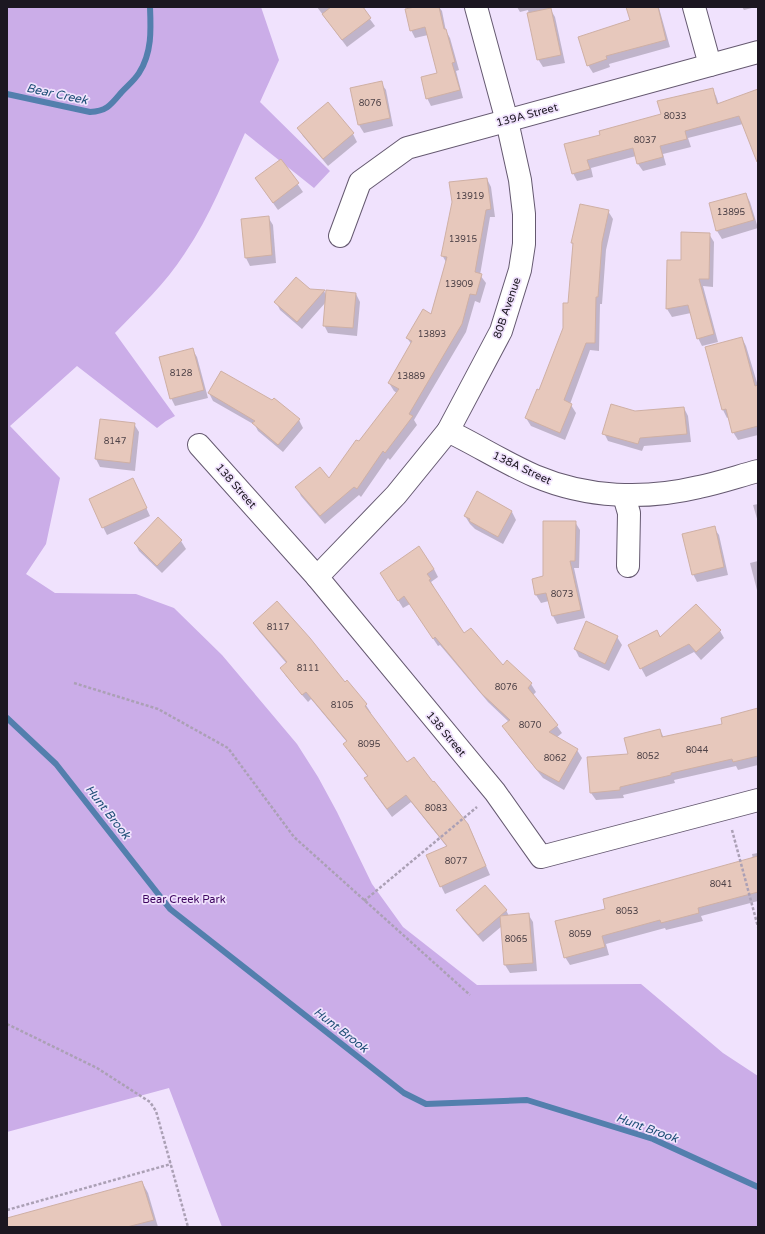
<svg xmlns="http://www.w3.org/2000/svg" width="765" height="1234" font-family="'Varela Round',sans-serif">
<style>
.green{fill:#cbade8}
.shadow{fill:#0003}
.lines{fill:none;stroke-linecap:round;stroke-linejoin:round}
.stream{stroke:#537fad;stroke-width:6}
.building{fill:#e7c8bc;stroke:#cfb0a5}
.minor-casing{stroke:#655970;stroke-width:24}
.path{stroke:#aba0b5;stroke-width:2.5;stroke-dasharray:3 2;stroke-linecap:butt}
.minor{stroke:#fff;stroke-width:22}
.labels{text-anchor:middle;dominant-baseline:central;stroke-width:3.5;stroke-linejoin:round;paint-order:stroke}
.number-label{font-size:9px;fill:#4f4348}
.street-label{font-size:11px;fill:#1c1721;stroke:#f0e2fd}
.park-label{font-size:11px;fill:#3e0560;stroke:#f0e2fd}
.water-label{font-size:12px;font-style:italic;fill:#1f4f77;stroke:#f0e2fd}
</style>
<rect width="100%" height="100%" fill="#f0e2fd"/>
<!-- green -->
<path class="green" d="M7,7H261L279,60L260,102L330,171L314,188L245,133C227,172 210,217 185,253C166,283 140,307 115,333L175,416L166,421L157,428L77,366L10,426L60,478L46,544L26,574L55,593L136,594L174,608L222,655L297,744L318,777L337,812L372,884L403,927L477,985L641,984L723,1053L758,1076V1227H222L169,1088L7,1132Z"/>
<!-- shadow -->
<g class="shadow">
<path d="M317,7H361L375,26L347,47Z"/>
<path d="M420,7H439L442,11L446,31L450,38L459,70L456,71L463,98L431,106L427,98L438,74L428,35L415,38L411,30Z"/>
<path d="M517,7H549L555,17L565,63L543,67L538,59L528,10L520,12Z"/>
<path d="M627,7H662L659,8L670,47L609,64L610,67L593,73L588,65L631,21Z"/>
<path d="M742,7H756L744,10Z"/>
<path d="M381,83L386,90L393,126L364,133L359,125Z"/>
<path d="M712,89L716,96L719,105L758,90V137L743,124L688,138L691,147L663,154L666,165L643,171L638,164L636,156L591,168L593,177L577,181L573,173L601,136L662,115Z"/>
<path d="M298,128L353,134L357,142L328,166L303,136Z"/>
<path d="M281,160L303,192L278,210L256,179Z"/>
<path d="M487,179L491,187L495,217H490L480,275L486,283L480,303L475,301L466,332L414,420L417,425L390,460L388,458L361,497L359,495L325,524L301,496L297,488L330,480L397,393L394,391L389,383L412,345L407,338L431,315L446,262L442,255Z"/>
<path d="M746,194L750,202L758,228L722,239L717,231L710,204Z"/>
<path d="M608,211L613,219L606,250L602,304H600L599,351L590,350L570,404L571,405L576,413L565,440L531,426L526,418L540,392L564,328L569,304L573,245L572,242Z"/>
<path d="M268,217L273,225L276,263L250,266L246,258L242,220Z"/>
<path d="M709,234L714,242L713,287L703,286L718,342L702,346L698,338L691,313L672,317L667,309L668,261H682Z"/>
<path d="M310,290L324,291L326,295L356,294L360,302L357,336L328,333L324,325L326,302L302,329L280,310L276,302Z"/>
<path d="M742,338L746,346L758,386V435L738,440L733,432L729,417L727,418L723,410L706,348Z"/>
<path d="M192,349L197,357L208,398L175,406L171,398Z"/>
<path d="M209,393L299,420L303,428L283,452L258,431L255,425L213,401Z"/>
<path d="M684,408L688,416L691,442L644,446L642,451L608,441L604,433L635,412Z"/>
<path d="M134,424L139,432L135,471L100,467L96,459Z"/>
<path d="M137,488L150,516L107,535L103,527Z"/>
<path d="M478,493L512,512L516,520L503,544L475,529L470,524L465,516Z"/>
<path d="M758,504V522L753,505Z"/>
<path d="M575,522L580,530L579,568H574L585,618L557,624L553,616L549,601L541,603L536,595L533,580L544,577Z"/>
<path d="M714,528L719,535L728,575L697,582L693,574Z"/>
<path d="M181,541L186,549L162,573L139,551L135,543Z"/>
<path d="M758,561V594L750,563Z"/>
<path d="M434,569L438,577L431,582L434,587L433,588L464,635L503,666L531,684L536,692L533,695L557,726L562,733L556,738L577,750L582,758L564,790L543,778L508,734L509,722L488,702L440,645L438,646L410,604L403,608L386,581Z"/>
<path d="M254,624L345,683L347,682L366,705L371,713L370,714L407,764L432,783L467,825L472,833L490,875L445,894L441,886L447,847L411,802L392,817L370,787L365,779L368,777L349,752L347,742L311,699L308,702L286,676L282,668L287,664L259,631Z"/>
<path d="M720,631L724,638L701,660L694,652L646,677L629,646L660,638Z"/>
<path d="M617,637L622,645L609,671L579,657L575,649Z"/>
<path d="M758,709V765L738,770L736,766L674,780L675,783L623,795L624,798L596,800L591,793L629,754L660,730L664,738L724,724Z"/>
<path d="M758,853V901L701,916L703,921L666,930L665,928L606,944L609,955L570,965L565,957L606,910L753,859L752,854Z"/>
<path d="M458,910H506L509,916L528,914L533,922L537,971L510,973L505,965L502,926L483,942L462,918Z"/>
<path d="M142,1182L148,1193L158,1227H7V1219Z"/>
</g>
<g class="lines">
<!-- stream -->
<g class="stream">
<path d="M7,94L90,112C106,111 110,106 120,94C126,87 134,81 139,73C152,53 151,30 150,7"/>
<path d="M7,718L56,764L170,909L404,1093L426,1104L527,1100L653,1139L758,1187"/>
</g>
</g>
<!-- building -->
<g class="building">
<path d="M331,7H363L371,18L342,40L322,14Z"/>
<path d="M415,7H439L444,29H446L455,62L452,63L460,90L426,99L421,77L437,73L425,27L410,31L405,9Z"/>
<path d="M626,7H658L666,40L606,56L607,59L587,66L578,37L630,20Z"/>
<path d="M551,8L561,55L537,60L527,13Z"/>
<path d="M382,81L390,118L358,125L350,88Z"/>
<path d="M713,88L717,104L758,89V161L757,162L739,116L685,131L687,139L660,146L663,157L637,164L633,148L587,160L590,169L572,174L564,144L600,135L599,131L661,114L657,101Z"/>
<path d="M328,102L354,133L323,159L297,128Z"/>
<path d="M281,159L299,183L273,203L255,178Z"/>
<path d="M487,178L491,209L486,210L475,272L482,274L476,295L470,294L462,324L409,414L413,416L385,453L383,451L357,489L354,487L320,516L295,487L320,467L329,478L356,440L359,441L399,389L388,383L412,341L406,338L423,309L431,314L447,257L441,256L452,202L449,182Z"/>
<path d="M746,193L754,220L716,231L709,203Z"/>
<path d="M580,204L609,210L602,242L598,297H596L595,343H586L564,400L572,404L560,433L525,418L537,389L539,390L563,328V303H568L573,243H571Z"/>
<path d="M269,216L272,255L245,258L241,219Z"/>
<path d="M681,232L710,233L709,279H699L714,334L697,339L688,305L666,309L667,260H681Z"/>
<path d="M296,277L310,289L325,290L297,322L274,302Z"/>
<path d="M326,290L356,293L353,328L323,326Z"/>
<path d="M742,337L755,386L758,385V426L732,433L726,409L722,410L705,347Z"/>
<path d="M193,348L204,390L170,399L159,357Z"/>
<path d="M221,371L272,400L274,398L300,419L278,445L252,423L255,421L208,393Z"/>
<path d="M611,404L635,411L684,407L687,434L640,438L638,444L602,434Z"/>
<path d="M100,419L135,423L130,463L95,459Z"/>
<path d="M133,478L147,508L102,528L89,499Z"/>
<path d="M477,491L512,511L498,537L469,521L470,519L464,516Z"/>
<path d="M158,517L182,540L157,566L134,543Z"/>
<path d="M543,521H576L575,561H570L581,610L552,616L546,593L535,595L532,579L543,576Z"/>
<path d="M715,526L724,567L692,575L682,534Z"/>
<path d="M419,546L434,569L427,574L431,579L429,580L464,633L471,628L503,665L507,660L532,683L528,688L558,725L549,732L578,749L559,782L537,770L502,726L510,720L482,694L435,637L433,639L404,596L398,601L380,573Z"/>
<path d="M277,601L310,638L345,682L347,680L367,704L365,706L407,762L414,757L433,782L434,781L468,824L486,866L440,887L426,855L447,846L406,795L387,809L364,778L368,776L343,744L347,741L306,692L302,695L280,668L287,662L253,623Z"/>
<path d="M696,604L721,630L696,652L689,644L640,669L628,645L657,630L660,637Z"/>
<path d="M586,621L618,636L605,664L574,649Z"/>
<path d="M758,708V756L733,762L732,759L671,773V775L620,787V790L590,793L587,757L628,754L624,738L660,729L662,737L722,724L721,718Z"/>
<path d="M758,856V892L698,908L699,913L661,923L660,920L602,936L605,947L564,958L555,921L605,909L603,899Z"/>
<path d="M485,885L507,910L478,935L456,910Z"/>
<path d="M529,913L533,963L504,965L500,916Z"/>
<path d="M142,1181L154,1220L127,1227H7V1218Z"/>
</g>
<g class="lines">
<!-- minor casing -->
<g class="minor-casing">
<g id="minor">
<path d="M694,7L710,65"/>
<path d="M340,236L360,182L407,148L758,52"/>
<path d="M448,431C477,445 505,463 535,476C587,498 645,500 699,487C719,483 739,476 758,471"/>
<path d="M199,445L317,577L495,792L541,857L758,800"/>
<path d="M624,496L629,513L628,566"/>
<path d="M317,577L396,495L448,431L501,331L520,270L524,244V214L520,180L507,121L476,7"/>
</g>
</g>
<!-- path -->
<g class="path">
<path d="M74,683L158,709L228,748L294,837L470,995"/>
<path d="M732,830L758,927"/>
<path d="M364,901L477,807"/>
<path d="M7,1024L97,1068L150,1102L156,1111L188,1227"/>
<path d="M7,1210L171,1164"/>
</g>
<!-- minor -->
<use href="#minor" class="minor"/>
</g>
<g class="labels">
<!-- number labels -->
<g class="number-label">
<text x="370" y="103">8076</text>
<text x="675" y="116">8033</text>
<text x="645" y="140">8037</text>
<text x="470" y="196">13919</text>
<text x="731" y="212">13895</text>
<text x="463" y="239">13915</text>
<text x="459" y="284">13909</text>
<text x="432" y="334">13893</text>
<text x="181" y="373">8128</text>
<text x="411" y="376">13889</text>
<text x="115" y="441">8147</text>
<text x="562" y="594">8073</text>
<text x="278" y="627">8117</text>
<text x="308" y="668">8111</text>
<text x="506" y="687">8076</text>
<text x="342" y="705">8105</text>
<text x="530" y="725">8070</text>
<text x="369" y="744">8095</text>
<text x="697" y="750">8044</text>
<text x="648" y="756">8052</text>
<text x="555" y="758">8062</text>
<text x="436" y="808">8083</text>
<text x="456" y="861">8077</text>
<text x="721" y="884">8041</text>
<text x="627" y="911">8053</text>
<text x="580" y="934">8059</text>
<text x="516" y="939">8065</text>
</g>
<!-- street labels -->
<g class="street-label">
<text transform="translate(527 115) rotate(-15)">139A Street</text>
<text transform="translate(507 308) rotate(-71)">80B Avenue</text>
<text transform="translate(522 468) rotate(25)">138A Street</text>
<text transform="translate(236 486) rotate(49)">138 Street</text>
<text transform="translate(446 734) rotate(50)">138 Street</text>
</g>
<!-- park labels -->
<g class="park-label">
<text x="184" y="899">Bear Creek Park</text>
</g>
<!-- water labels -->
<g class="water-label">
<text transform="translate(57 94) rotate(12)">Bear Creek</text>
<text transform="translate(108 812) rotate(52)">Hunt Brook</text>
<text transform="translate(341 1030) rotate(38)">Hunt Brook</text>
<text transform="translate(647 1128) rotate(20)">Hunt Brook</text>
</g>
</g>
<!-- border -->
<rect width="765" height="1234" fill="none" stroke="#1c1721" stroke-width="16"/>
</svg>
